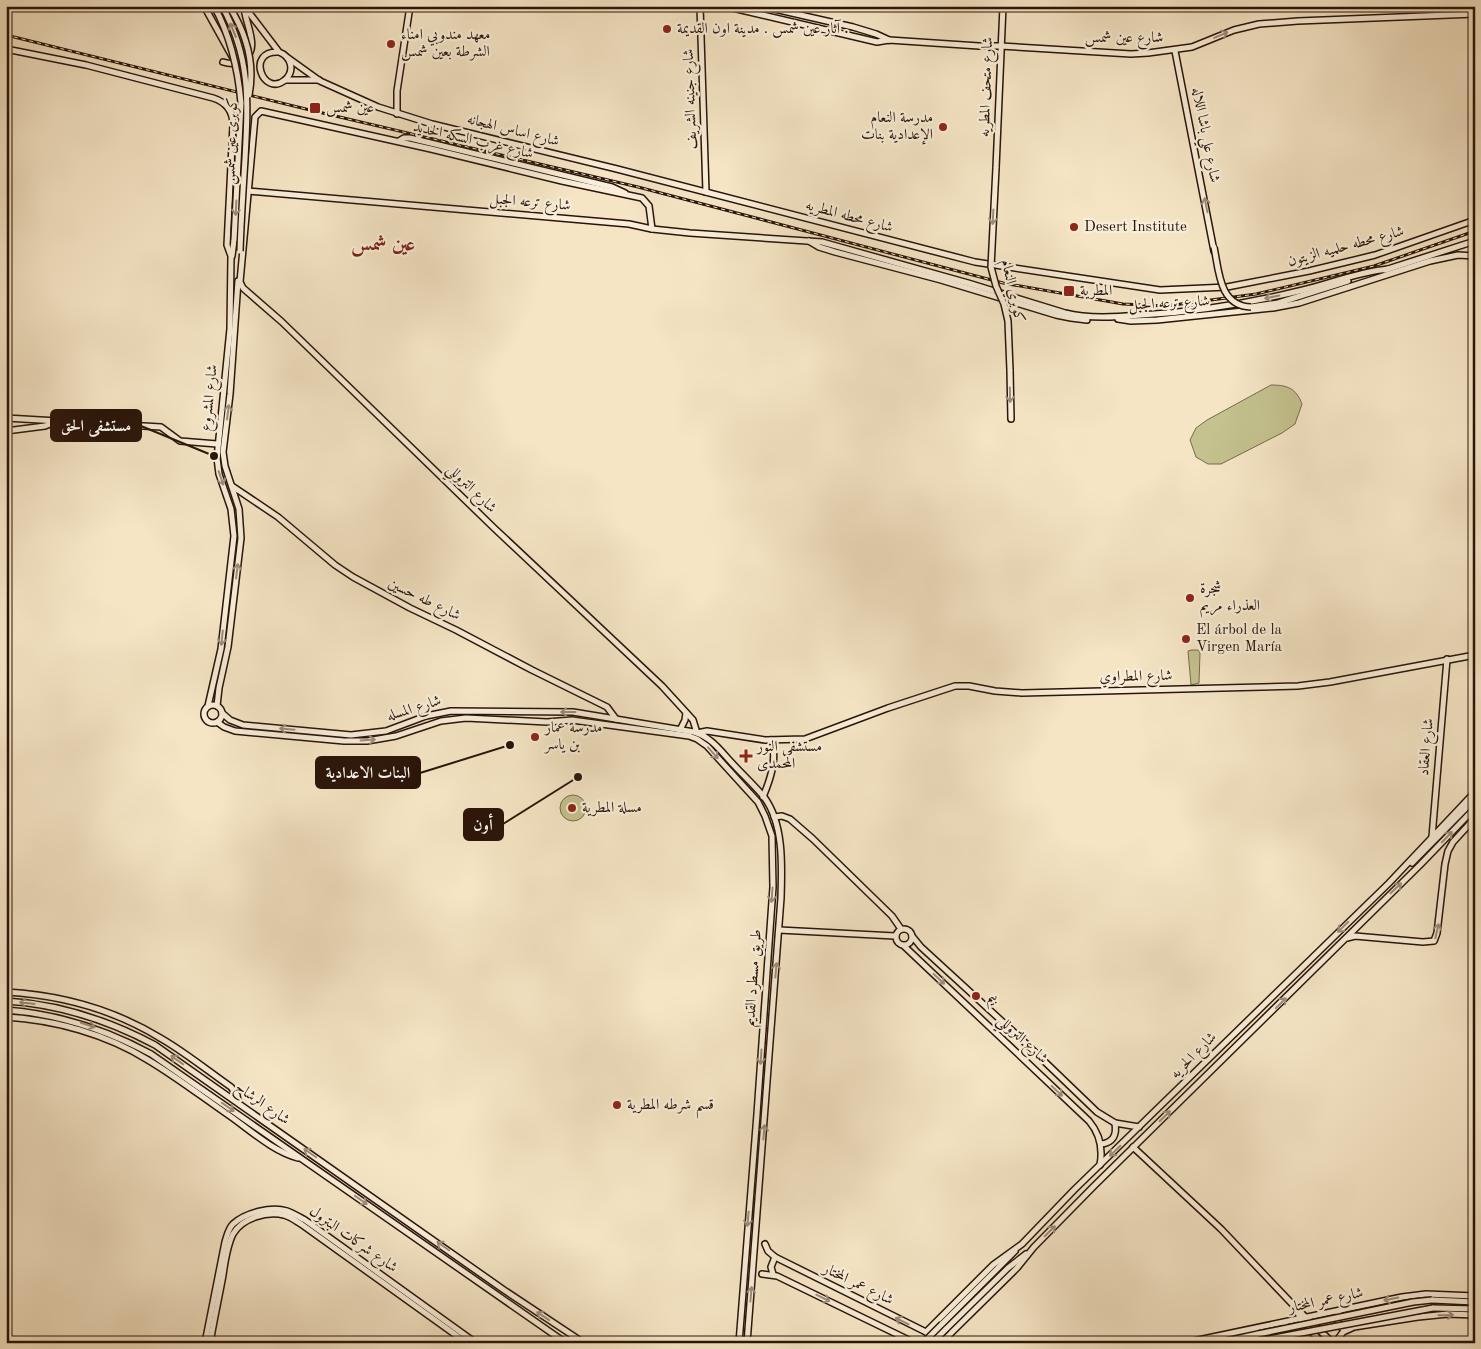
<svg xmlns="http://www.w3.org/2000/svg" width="1481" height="1349" font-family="'Old Standard TT',Amiri,serif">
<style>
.green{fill:#c4c28f;stroke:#776b4c}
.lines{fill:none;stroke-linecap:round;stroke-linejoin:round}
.secondary-casing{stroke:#2a1408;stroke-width:8}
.secondary{stroke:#f8eed9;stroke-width:5}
.rail-casing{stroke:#2a1408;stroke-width:3}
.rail{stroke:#f8eed9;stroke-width:1;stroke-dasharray:4;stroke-linecap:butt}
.secondary-bridge-casing{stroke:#2a1408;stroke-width:8;stroke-linecap:butt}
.secondary-bridge{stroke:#f8eed9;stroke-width:5}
.oneway{stroke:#9b8c7b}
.poi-dot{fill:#8f2418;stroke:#f8eed9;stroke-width:2}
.labels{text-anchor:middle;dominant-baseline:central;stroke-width:4.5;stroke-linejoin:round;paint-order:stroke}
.poi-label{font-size:15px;fill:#2a1408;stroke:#f8eed9;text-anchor:start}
.street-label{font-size:15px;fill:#2a1408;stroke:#f8eed9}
.district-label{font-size:20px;font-weight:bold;fill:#7a1f14;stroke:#f8eed9}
.leader{fill:none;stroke:#2a1408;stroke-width:2}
.callout-dot{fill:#2a1408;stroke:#f8eed9;stroke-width:2}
.callout{fill:#2a1408;stroke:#2a1408;stroke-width:2}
.callout-label{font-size:16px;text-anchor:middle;font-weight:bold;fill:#fff}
</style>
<rect width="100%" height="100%" fill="#f5e5c5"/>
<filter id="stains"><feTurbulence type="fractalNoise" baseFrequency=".004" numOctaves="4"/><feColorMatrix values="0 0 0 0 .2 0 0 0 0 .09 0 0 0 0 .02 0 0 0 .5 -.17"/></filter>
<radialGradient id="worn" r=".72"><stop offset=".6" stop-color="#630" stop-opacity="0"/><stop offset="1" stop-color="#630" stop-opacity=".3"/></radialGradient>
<!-- green -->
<g class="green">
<path d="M1271,385C1287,385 1296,388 1302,404L1295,424L1282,433L1221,464H1208L1196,457L1190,440L1196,428L1207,420Z"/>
<path d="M1191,650H1198L1200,653L1199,683L1191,685L1188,651Z"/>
<circle cx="573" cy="808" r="13"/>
</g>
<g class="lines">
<!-- secondary casing -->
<g class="secondary-casing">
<g id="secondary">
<path d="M204,6L233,58"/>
<path d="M244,6L279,52C290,56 296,70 285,80C263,98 245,50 279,52"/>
<path d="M700,6L706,192"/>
<path d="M724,6L877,42L889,40L979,46H1000L1131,54L1148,53L1192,47L1234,30L1259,24L1298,21L1475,14"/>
<path d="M761,6L853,27L876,34L889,40"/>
<path d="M6,49L86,65L213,98C226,102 233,111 233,125L227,245L231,256L230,329L217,458L219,474L231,509L234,536L221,649L208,706"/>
<path d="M1175,51L1214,251"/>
<path d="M288,58L320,81L378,107L432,124L617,169L975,262L1160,290L1227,287L1309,271L1375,255L1475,220"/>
<path d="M223,62C229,64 235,65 242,61C262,50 245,24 244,7"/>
<path d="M285,80H319"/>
<path d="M397,114V91L410,6"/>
<path d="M399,141L404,138H410L612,187L625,193"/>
<path d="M996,168L1003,6"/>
<path d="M248,191L629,224L652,229L690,233L822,242L968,283L1065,313C1089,319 1116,317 1141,315C1196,312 1250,303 1303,290C1331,283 1359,272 1388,269"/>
<path d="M652,229L649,206L642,198L562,181L431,149L261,111L255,117L240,282L243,288L282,322L493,527L662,686L693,720L697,733L707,731L765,740L805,739L888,708L955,686H969L995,691L1022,693L1298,686L1330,682L1475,655"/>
<path d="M809,241L819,247L835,252L941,280L1056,315L1071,318L1087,320"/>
<path d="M232,256L234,240"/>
<path d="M1385,270L1475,241"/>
<path d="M1251,307L1278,303L1348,281"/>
<path d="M1118,319L1131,321L1157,320L1273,308L1299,303L1430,261L1458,255L1475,256"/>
<path d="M1010,370L1011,419"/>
<path d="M6,418L161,427L180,441L217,444"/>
<path d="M6,431L45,426L55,422"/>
<path d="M232,486L278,517L335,565L353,577L410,608L456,630L532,670L607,707L616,719"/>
<circle cx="213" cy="714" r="9"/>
<path d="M217,706L219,688L228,647L241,538L239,509L225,466L223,452L230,394L238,281"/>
<path d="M222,713L230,720L243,725L351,735L386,731L426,716L451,711L573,712L694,732C711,737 720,750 732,763C742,774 754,785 764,797C784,824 782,866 781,898L747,1343"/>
<path d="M217,722L224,727L235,731L344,741H367L396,736L441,721L466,718L547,722L572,720L689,736L697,739L707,746L758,802L765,816L772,836L773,887L757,1114L739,1343"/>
<path d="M680,730L685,720L686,713"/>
<path d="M763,797C770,780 778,758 771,740"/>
<path d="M774,817L782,816L790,819L813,839L892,916L901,929"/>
<path d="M1432,837L1447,659"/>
<path d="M1412,863L1475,799"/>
<circle cx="904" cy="937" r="8"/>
<path d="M779,930L895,936"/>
<path d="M912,936L921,947L1018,1036L1097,1112L1115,1123L1139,1127"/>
<path d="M1347,938L1355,936L1423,942L1434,941L1437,933L1445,864L1448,851L1453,842L1475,818"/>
<path d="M904,946L1089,1121C1100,1134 1103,1149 1100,1165"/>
<path d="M6,992C61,995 115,1010 162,1039C186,1053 208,1071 231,1087L237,1095L238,1102"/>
<path d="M6,1001C59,1004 108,1020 155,1045L504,1290L584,1343"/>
<path d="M6,1010C58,1014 105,1029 151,1054L566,1343"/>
<path d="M6,1017C55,1020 106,1034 148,1060C175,1076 201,1096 227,1114C249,1129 272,1151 298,1158"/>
<path d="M1101,1144C1113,1143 1117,1135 1115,1123"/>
<path d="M1133,1147L1221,1229L1297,1309L1333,1343"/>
<path d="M765,1244L768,1251L775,1257L928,1333"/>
<path d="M762,1274L777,1276L915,1343"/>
<path d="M773,1274L771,1267L775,1257"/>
<path d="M1432,1300L1475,1302"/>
<path d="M1433,1308L1475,1309"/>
<path d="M1297,1309L1300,1319L1322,1343"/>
<path d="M1340,1310C1335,1318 1337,1326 1345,1330"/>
<path d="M942,1324L1015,1251"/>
<path d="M1285,1326L1288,1335L1287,1343"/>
<path d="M946,1329L1008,1268L1026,1254"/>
<path d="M926,1332L993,1265L1022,1244L1074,1190L1389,883L1475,792"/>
<path d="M943,1341L1017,1268L1034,1247L1095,1185L1420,865L1475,808"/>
<path d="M205,1343L225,1242C227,1236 228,1229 233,1224C245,1213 271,1206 287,1211C293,1213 299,1217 305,1220L476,1343"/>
<path d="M210,1343C214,1320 219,1297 223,1275C225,1261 227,1246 233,1234C242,1218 267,1211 284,1215C291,1217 296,1221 301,1224L467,1343"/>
<path d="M1184,1343L1402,1297L1426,1294L1475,1296"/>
<path d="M1217,1343L1258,1334"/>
<path d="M1296,1343L1320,1341"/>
<path d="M1335,1343L1343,1332L1354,1327L1418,1317L1448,1314L1475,1315"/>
</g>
</g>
<!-- secondary -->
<use href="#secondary" class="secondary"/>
<!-- rail casing -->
<g class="rail-casing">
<path id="rail" d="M6,35L314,111L638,187L1003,283L1123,304L1166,306L1256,294L1374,266L1475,231"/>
</g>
<!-- rail -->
<use href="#rail" class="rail"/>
<!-- secondary-bridge casing -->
<g class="secondary-bridge-casing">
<g id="secondary-bridge">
<path d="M214,6C231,37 238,68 241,103L234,240"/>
<path d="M222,6C251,58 248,102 245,159C243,190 241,220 240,251"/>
<path d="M229,6C246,33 255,64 249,95"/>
<path d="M996,168L991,267L996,286L1004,304L1008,321L1010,370"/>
<path d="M1214,247C1219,271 1219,306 1251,307"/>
<path d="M1258,1334L1413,1302L1432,1300"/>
<path d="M1259,1341L1433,1308"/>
<path d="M923,1343L942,1324"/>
<path d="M932,1343L946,1329"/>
</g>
</g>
<!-- secondary-bridge -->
<use href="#secondary-bridge" class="secondary-bridge"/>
</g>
<!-- one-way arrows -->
<defs><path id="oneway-shaft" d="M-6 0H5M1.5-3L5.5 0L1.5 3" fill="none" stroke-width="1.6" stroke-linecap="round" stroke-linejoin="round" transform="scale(1.25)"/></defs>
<g class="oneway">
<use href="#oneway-shaft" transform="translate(233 30) rotate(-112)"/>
<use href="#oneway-shaft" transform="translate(1221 35) rotate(-23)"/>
<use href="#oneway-shaft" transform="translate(1206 205) rotate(-101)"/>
<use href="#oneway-shaft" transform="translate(236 208) rotate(93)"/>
<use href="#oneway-shaft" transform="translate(993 217) rotate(93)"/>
<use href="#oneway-shaft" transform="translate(1272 297) rotate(169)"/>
<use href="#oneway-shaft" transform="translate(1010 395) rotate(89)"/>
<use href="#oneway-shaft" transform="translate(228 412) rotate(-83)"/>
<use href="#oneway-shaft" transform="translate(221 478) rotate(71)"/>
<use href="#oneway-shaft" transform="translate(237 571) rotate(-83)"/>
<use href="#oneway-shaft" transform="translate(222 638) rotate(96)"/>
<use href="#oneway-shaft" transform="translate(568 712) rotate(180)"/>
<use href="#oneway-shaft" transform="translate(287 729) rotate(-175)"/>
<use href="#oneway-shaft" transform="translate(368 740) rotate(-4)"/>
<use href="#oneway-shaft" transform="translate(713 753) rotate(48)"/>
<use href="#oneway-shaft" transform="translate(1447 837) rotate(-46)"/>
<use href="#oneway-shaft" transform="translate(1396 888) rotate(-44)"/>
<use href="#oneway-shaft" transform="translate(772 895) rotate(94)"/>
<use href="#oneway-shaft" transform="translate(1343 927) rotate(136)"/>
<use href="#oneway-shaft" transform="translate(1437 931) rotate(-77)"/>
<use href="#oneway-shaft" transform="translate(776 970) rotate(-85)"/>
<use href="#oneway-shaft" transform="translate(939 979) rotate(43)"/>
<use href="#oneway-shaft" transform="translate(27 1003) rotate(-173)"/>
<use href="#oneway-shaft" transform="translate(1281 1003) rotate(-45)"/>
<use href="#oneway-shaft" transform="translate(88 1025) rotate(18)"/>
<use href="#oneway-shaft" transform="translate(761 1057) rotate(94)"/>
<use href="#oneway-shaft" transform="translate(177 1060) rotate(-145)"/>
<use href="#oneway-shaft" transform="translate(1057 1091) rotate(43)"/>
<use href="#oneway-shaft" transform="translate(228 1107) rotate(35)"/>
<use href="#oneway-shaft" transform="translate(1165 1116) rotate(-44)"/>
<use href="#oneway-shaft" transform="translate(764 1132) rotate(-85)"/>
<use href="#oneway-shaft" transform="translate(1115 1151) rotate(136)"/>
<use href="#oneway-shaft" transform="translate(310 1153) rotate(-145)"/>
<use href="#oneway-shaft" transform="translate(361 1200) rotate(35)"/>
<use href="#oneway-shaft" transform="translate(748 1219) rotate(95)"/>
<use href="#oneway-shaft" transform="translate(1050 1231) rotate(-45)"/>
<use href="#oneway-shaft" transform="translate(443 1246) rotate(-145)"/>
<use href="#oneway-shaft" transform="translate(751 1294) rotate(-85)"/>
<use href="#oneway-shaft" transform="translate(823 1298) rotate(26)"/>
<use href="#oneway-shaft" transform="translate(1391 1299) rotate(168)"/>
<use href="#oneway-shaft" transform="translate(1446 1315) rotate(-1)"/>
<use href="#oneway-shaft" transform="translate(543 1316) rotate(-146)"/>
<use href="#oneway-shaft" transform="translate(902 1321) rotate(-154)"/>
</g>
<!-- markers -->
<g class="poi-dot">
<circle cx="667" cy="29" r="5"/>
<circle cx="391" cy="44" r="5"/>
<rect x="309" y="102" width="12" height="12" rx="2.5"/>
<circle cx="943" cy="127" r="5"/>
<circle cx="1074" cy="227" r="5"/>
<rect x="1063" y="285" width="12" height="12" rx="2.5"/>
<circle cx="1190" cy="598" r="5"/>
<circle cx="1186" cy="639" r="5"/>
<circle cx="535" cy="737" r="5"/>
<path d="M743.5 748.5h5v5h5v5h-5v5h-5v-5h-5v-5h5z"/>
<circle cx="572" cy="808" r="5"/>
<circle cx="976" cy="996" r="5"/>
<circle cx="617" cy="1105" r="5"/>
</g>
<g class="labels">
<!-- poi labels -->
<g class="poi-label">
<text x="677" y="29">آثار عين شمس . مدينة اون القديمة .</text>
<text x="401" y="35">معهد مندوبي امناء<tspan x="401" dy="17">الشرطة بعين شمس</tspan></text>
<text x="326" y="108">عين شمس</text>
<text x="933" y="118" text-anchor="end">مدرسة النعام<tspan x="933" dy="17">الإعدادية بنات</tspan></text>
<text x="1084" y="227">Desert Institute</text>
<text x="1080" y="291">المطرية</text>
<text x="1200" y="589">شجرة<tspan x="1200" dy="17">العذراء مريم</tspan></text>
<text x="1196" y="630">El árbol de la<tspan x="1196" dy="17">Virgen María</tspan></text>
<text x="545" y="728">مدرسة عمار<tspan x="545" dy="17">بن ياسر</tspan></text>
<text x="757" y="747">مستشفى النور<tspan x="757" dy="17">المحمدى</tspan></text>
<text x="582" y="808">مسلة المطرية</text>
<text x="986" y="996">بيم</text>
<text x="627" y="1105">قسم شرطه المطرية</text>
</g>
<!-- street labels -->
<g class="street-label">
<text x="1124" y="38">شارع عين شمس</text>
<text transform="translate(987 87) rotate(-88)">شارع متحف المطريه</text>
<text transform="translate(691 99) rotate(-92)">شارع جنينه الشريف</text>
<text transform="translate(513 131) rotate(14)">شارع اساس الهجانه</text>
<text transform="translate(1205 135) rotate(79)">شارع علي باشا اللاله</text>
<text transform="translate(232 141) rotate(-88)">كوبرى عين شمس</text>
<text transform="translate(473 141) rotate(13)">شارع غرب السكه الحديد</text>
<text transform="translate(530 203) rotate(5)">شارع ترعه الجبل</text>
<text transform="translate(849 217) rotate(15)">شارع محطه المطريه</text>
<text transform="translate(1346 247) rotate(-15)">شارع محطه حلميه الزيتون</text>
<text transform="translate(1012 291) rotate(77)">كوبري النعام</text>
<text transform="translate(1169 304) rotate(-3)">شارع ترعه الجبل</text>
<text transform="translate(210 398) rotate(-84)">شارع المشروع</text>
<text transform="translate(471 489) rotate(44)">شارع التروللي</text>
<text transform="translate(424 600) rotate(26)">شارع طه حسين</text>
<text transform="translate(1136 677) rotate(-1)">شارع المطراوي</text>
<text transform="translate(414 709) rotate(-17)">شارع المسله</text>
<text transform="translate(1427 747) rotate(-85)">شارع العقاد</text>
<text transform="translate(754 978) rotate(-86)">طريق مسطرد القديم</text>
<text transform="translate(1022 1040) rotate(43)">شارع التروللي</text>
<text transform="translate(1194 1056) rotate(-45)">شارع الحريه</text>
<text transform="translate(262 1104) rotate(35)">شارع الرشاح</text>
<text transform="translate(353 1240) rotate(35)">شارع شركات البترول</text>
<text transform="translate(858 1285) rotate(26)">شارع عمر المختار</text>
<text transform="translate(1326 1301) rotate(-12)">شارع عمر المختار</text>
</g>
<!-- district labels -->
<g class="district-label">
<text x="383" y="245">عين شمس</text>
</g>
</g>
<!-- callouts -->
<path class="leader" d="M214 456L141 426M510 745L420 773M578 777L503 824"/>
<g class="callout-dot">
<circle cx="214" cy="456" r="5"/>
<circle cx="510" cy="745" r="5"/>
<circle cx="578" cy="777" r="5"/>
</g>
<g class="callout">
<rect x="51" y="410" width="90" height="31" rx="5"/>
<rect x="316" y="757" width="104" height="31" rx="5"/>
<rect x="464" y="809" width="39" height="31" rx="5"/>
</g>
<g class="callout-label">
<text x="96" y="431">مستشفى الحق</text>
<text x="368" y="778">البنات الاعدادية</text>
<text x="483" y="830">أون</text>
</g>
<!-- margin -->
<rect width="1481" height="1349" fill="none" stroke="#f5e5c5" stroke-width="25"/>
<rect x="8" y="8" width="1466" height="1334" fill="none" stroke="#2a1408" stroke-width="2.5"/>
<rect x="12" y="12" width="1456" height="1324" fill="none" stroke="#2a1408"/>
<rect width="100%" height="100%" filter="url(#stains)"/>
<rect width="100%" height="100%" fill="url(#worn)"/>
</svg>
